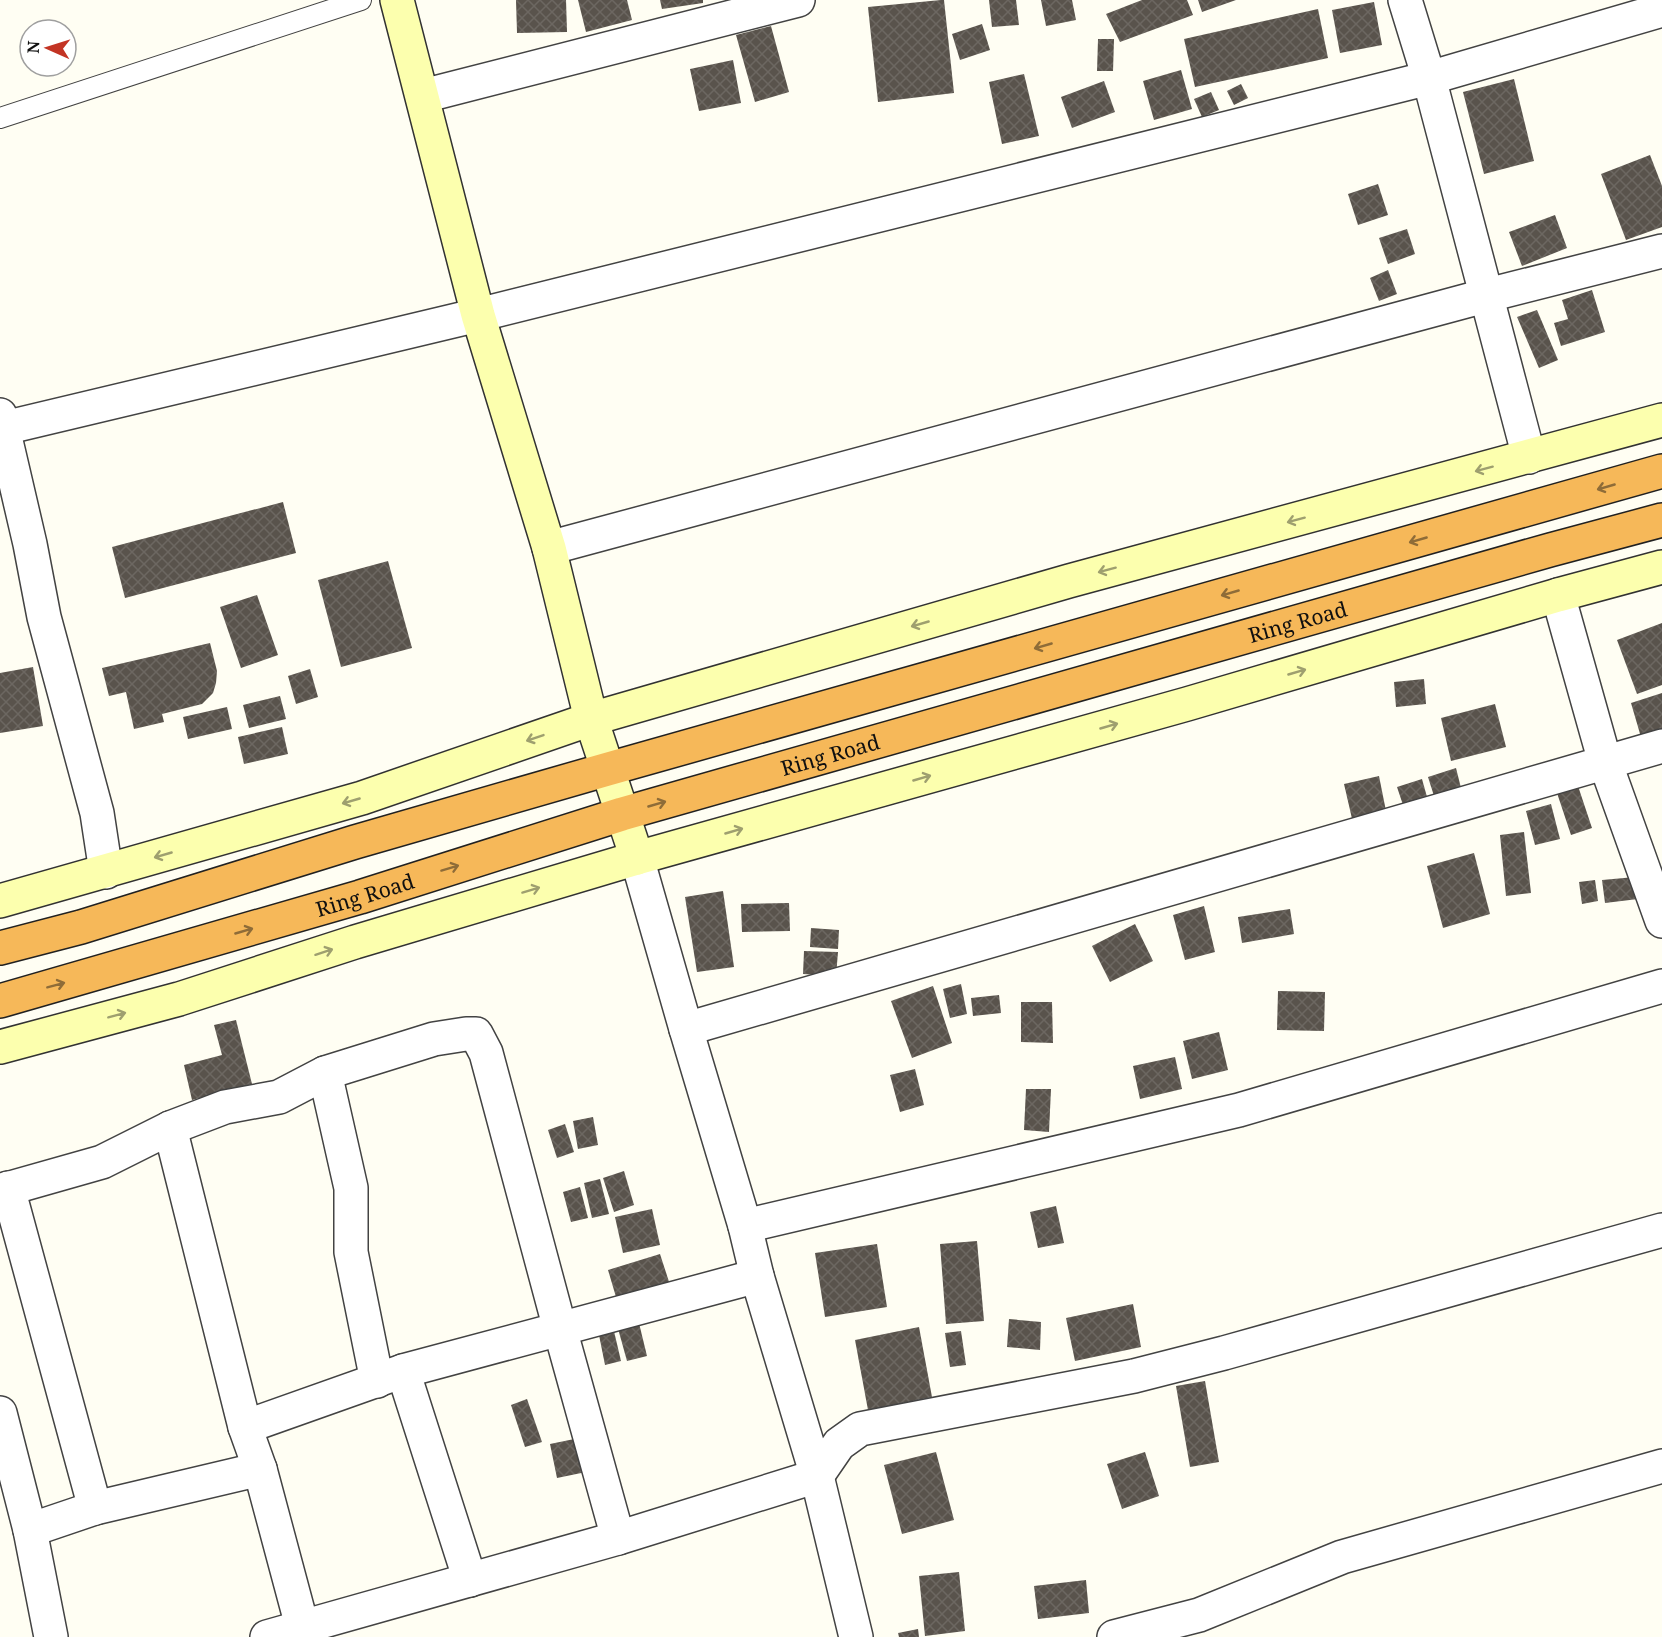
<svg xmlns="http://www.w3.org/2000/svg" width="1662" height="1637" font-family="'Noto Serif',serif">
<style>
.building{fill:url(#building-cross-hatch)}
.lines{fill:none;stroke-linecap:round;stroke-linejoin:round}
.lane-casing{stroke:#434343;stroke-width:22}
.street-casing{stroke:#434343;stroke-width:36}
.secondary-casing{stroke:#323232;stroke-width:36}
.highway-casing{stroke:#212121;stroke-width:36}
.lane{stroke:#fff;stroke-width:20}
.street{stroke:#fff;stroke-width:33}
.secondary{stroke:#fcffae;stroke-width:33}
.highway{stroke:#f6b859;stroke-width:33}
.oneway{stroke:#9e9f6f}
.oneway2{stroke:#8e6c38}
.labels{text-anchor:middle;dominant-baseline:central;stroke-width:6;stroke-linejoin:round;paint-order:stroke}
.street-label{font-size:21px;fill:#101010;stroke:#fff}
</style>
<defs>
<pattern id="building-cross-hatch" width="8" height="8" patternUnits="userSpaceOnUse" patternTransform="scale(1.5)"><rect width="8" height="8" fill="#59534c"/><path d="M0 0l8 8M0 8l8-8" fill="none" stroke="#6c6761"/></pattern>
</defs>
<rect width="100%" height="100%" fill="#fffef3"/>
<!-- building -->
<g class="building">
<path d="M516,0H566L567,32L517,33Z"/>
<path d="M578,0H627L632,20L586,32Z"/>
<path d="M660,0H703V3L662,9Z"/>
<path d="M941,0H944L954,93L878,102L868,7Z"/>
<path d="M989,0H1016L1019,25L992,27Z"/>
<path d="M1041,0H1072L1076,20L1046,26Z"/>
<path d="M1142,0H1187L1193,15L1120,42L1106,14Z"/>
<path d="M1198,0H1236L1202,12Z"/>
<path d="M1374,2L1382,45L1340,53L1332,10Z"/>
<path d="M1318,9L1328,58L1195,87L1184,39Z"/>
<path d="M982,24L990,50L960,60L952,34Z"/>
<path d="M771,26L789,92L755,102L736,35Z"/>
<path d="M1098,39H1114L1113,71H1097Z"/>
<path d="M733,60L741,103L699,111L690,69Z"/>
<path d="M1181,70L1192,109L1154,120L1143,81Z"/>
<path d="M1024,74L1039,136L1002,144L989,82Z"/>
<path d="M1514,79L1534,161L1484,174L1463,92Z"/>
<path d="M1104,81L1115,112L1072,128L1061,97Z"/>
<path d="M1241,84L1248,98L1234,105L1227,91Z"/>
<path d="M1211,92L1219,110L1202,117L1194,99Z"/>
<path d="M1650,155L1662,186V227L1626,240L1601,174Z"/>
<path d="M1378,184L1388,215L1358,225L1348,194Z"/>
<path d="M1555,215L1567,248L1522,266L1509,232Z"/>
<path d="M1407,229L1415,254L1388,264L1379,238Z"/>
<path d="M1388,270L1397,294L1379,301L1370,278Z"/>
<path d="M1592,290L1605,332L1561,346L1554,323L1568,319L1562,300Z"/>
<path d="M1537,310L1558,360L1539,368L1517,317Z"/>
<path d="M283,502L296,553L125,598L112,547Z"/>
<path d="M388,561L412,648L341,667L318,580Z"/>
<path d="M257,595L278,655L241,668L220,607Z"/>
<path d="M1662,623V685L1637,694L1617,640Z"/>
<path d="M210,643L217,671L216,683L213,693L202,704L162,714L164,722L134,729L126,692L109,696L102,668Z"/>
<path d="M33,667L43,726L0,733V673Z"/>
<path d="M310,669L318,697L296,704L288,676Z"/>
<path d="M1424,679L1426,704L1396,707L1394,682Z"/>
<path d="M1662,693V738L1643,744L1631,703Z"/>
<path d="M280,696L286,719L249,728L243,705Z"/>
<path d="M1495,704L1506,747L1451,761L1441,718Z"/>
<path d="M227,707L232,729L188,739L183,717Z"/>
<path d="M282,727L288,754L244,764L238,737Z"/>
<path d="M1456,768L1461,788L1434,796L1428,777Z"/>
<path d="M1379,776L1387,816L1353,823L1344,784Z"/>
<path d="M1422,779L1429,804L1405,811L1397,787Z"/>
<path d="M1578,786L1592,828L1571,835L1557,793Z"/>
<path d="M1551,804L1560,839L1535,845L1526,811Z"/>
<path d="M1524,832L1531,893L1506,896L1500,835Z"/>
<path d="M1474,853L1490,914L1443,928L1427,866Z"/>
<path d="M1635,877L1638,899L1605,903L1602,880Z"/>
<path d="M1595,880L1598,901L1582,904L1579,882Z"/>
<path d="M723,891L734,967L697,972L685,897Z"/>
<path d="M789,903L790,931L742,932L741,904Z"/>
<path d="M1204,906L1215,952L1185,960L1173,915Z"/>
<path d="M1290,909L1294,934L1242,943L1238,917Z"/>
<path d="M1135,924L1153,961L1110,982L1092,946Z"/>
<path d="M811,928L839,930L838,949L810,947Z"/>
<path d="M804,951L838,952L836,976L803,974Z"/>
<path d="M961,984L967,1014L950,1018L943,989Z"/>
<path d="M933,986L952,1043L912,1058L891,1001Z"/>
<path d="M1278,991L1325,992L1324,1031L1277,1030Z"/>
<path d="M999,995L1001,1013L973,1016L971,998Z"/>
<path d="M1021,1002H1052L1053,1043L1021,1042Z"/>
<path d="M236,1020L252,1084L192,1100L184,1065L222,1055L214,1025Z"/>
<path d="M1219,1032L1228,1070L1192,1079L1183,1041Z"/>
<path d="M1175,1057L1182,1089L1140,1099L1133,1066Z"/>
<path d="M915,1069L924,1105L900,1112L890,1075Z"/>
<path d="M1026,1089H1051L1049,1132L1024,1130Z"/>
<path d="M593,1117L598,1145L578,1149L573,1121Z"/>
<path d="M565,1124L574,1152L557,1158L548,1130Z"/>
<path d="M624,1171L634,1205L614,1212L603,1178Z"/>
<path d="M600,1179L609,1214L592,1218L584,1183Z"/>
<path d="M580,1187L588,1218L571,1222L563,1192Z"/>
<path d="M1056,1206L1064,1243L1038,1248L1030,1212Z"/>
<path d="M652,1209L660,1245L623,1253L615,1217Z"/>
<path d="M977,1241L984,1321L946,1324L940,1244Z"/>
<path d="M877,1244L887,1307L825,1317L815,1253Z"/>
<path d="M660,1254L672,1291L619,1307L608,1270Z"/>
<path d="M1133,1304L1141,1347L1075,1361L1066,1318Z"/>
<path d="M638,1319L647,1356L627,1361L617,1325Z"/>
<path d="M1009,1319L1041,1322L1040,1350L1007,1347Z"/>
<path d="M613,1327L621,1361L605,1365L598,1330Z"/>
<path d="M919,1327L932,1397L868,1410L855,1340Z"/>
<path d="M961,1331L966,1365L950,1367L945,1333Z"/>
<path d="M1205,1381L1219,1462L1190,1467L1176,1386Z"/>
<path d="M527,1399L542,1442L525,1447L511,1405Z"/>
<path d="M584,1437L591,1471L557,1478L550,1444Z"/>
<path d="M936,1452L954,1520L902,1534L884,1465Z"/>
<path d="M1145,1452L1159,1496L1122,1509L1107,1464Z"/>
<path d="M959,1572L965,1631L925,1636L919,1576Z"/>
<path d="M1086,1580L1089,1613L1038,1619L1034,1586Z"/>
<path d="M918,1629L919,1637H899L898,1633Z"/>
</g>
<g class="lines">
<!-- lane casing -->
<g class="lane-casing">
<path id="lane" d="M0,118L361,0"/>
</g>
<!-- street casing -->
<g class="street-casing">
<g id="street">
<path d="M1405,0L1429,78L1529,457"/>
<path d="M423,96L798,0"/>
<path d="M0,415L30,544L44,617L97,813L106,872"/>
<path d="M0,429L478,315L1429,78L1662,10"/>
<path d="M549,548L1488,295L1662,251"/>
<path d="M1558,595L1605,762L1662,921"/>
<path d="M637,858L686,1029L745,1226L757,1276L817,1476L856,1637"/>
<path d="M686,1029L1662,746"/>
<path d="M325,1073L351,1188V1252L377,1381"/>
<path d="M170,1128L245,1427L260,1469L302,1626"/>
<path d="M8,1188L95,1508"/>
<path d="M0,1191L102,1162L170,1128L225,1107L279,1097L325,1073L434,1039L466,1034H476L486,1053L560,1329L618,1538"/>
<path d="M745,1226L1239,1110L1662,986"/>
<path d="M403,1371L470,1580"/>
<path d="M0,1413L30,1530L51,1637"/>
<path d="M245,1427L403,1371L757,1276"/>
<path d="M30,1530L95,1508L260,1469"/>
<path d="M267,1637L618,1538L817,1476L839,1444L860,1429L1134,1376L1224,1353L1662,1230"/>
<path d="M1114,1637L1199,1615L1342,1557L1662,1466"/>
</g>
</g>
<!-- secondary casing -->
<g class="secondary-casing">
<g id="secondary">
<path d="M397,0L478,315L549,548L591,719L637,858"/>
<path d="M0,901L362,798L591,719L1069,581L1662,420"/>
<path d="M0,1047L179,999L355,942L637,858L1187,704L1558,595L1662,567"/>
</g>
</g>
<!-- highway casing -->
<g class="highway-casing">
<g id="highway">
<path d="M0,948L81,927L355,842L608,769L1662,471"/>
<path id="s1" d="M0,1001L360,897L622,814L1550,550L1662,520"/>
</g>
</g>
<!-- lane -->
<use href="#lane" class="lane"/>
<!-- street -->
<use href="#street" class="street"/>
<!-- secondary -->
<use href="#secondary" class="secondary"/>
<!-- highway -->
<use href="#highway" class="highway"/>
</g>
<!-- one-way arrows -->
<defs><path id="oneway-shaft" d="M-6 0H5M1.5-3L5.5 0L1.5 3" fill="none" stroke-width="1.6" stroke-linecap="round" stroke-linejoin="round" transform="scale(1.5)"/></defs>
<g class="oneway">
<use href="#oneway-shaft" transform="translate(1484 469) rotate(165)"/>
<use href="#oneway-shaft" transform="translate(1296 520) rotate(165)"/>
<use href="#oneway-shaft" transform="translate(1107 570) rotate(165)"/>
<use href="#oneway-shaft" transform="translate(920 624) rotate(164)"/>
<use href="#oneway-shaft" transform="translate(1297 672) rotate(-16)"/>
<use href="#oneway-shaft" transform="translate(1109 726) rotate(-16)"/>
<use href="#oneway-shaft" transform="translate(535 738) rotate(161)"/>
<use href="#oneway-shaft" transform="translate(922 778) rotate(-16)"/>
<use href="#oneway-shaft" transform="translate(351 801) rotate(164)"/>
<use href="#oneway-shaft" transform="translate(734 831) rotate(-16)"/>
<use href="#oneway-shaft" transform="translate(163 855) rotate(164)"/>
<use href="#oneway-shaft" transform="translate(531 890) rotate(-17)"/>
<use href="#oneway-shaft" transform="translate(324 952) rotate(-18)"/>
<use href="#oneway-shaft" transform="translate(117 1015) rotate(-15)"/>
</g>
<g class="oneway2">
<use href="#oneway-shaft" transform="translate(1606 487) rotate(164)"/>
<use href="#oneway-shaft" transform="translate(1418 540) rotate(164)"/>
<use href="#oneway-shaft" transform="translate(1230 593) rotate(164)"/>
<use href="#oneway-shaft" transform="translate(1043 646) rotate(164)"/>
<use href="#oneway-shaft" transform="translate(657 804) rotate(-16)"/>
<use href="#oneway-shaft" transform="translate(450 868) rotate(-17)"/>
<use href="#oneway-shaft" transform="translate(244 931) rotate(-16)"/>
<use href="#oneway-shaft" transform="translate(56 985) rotate(-15)"/>
</g>
<g class="labels">
<!-- street labels -->
<g class="street-label">
<text stroke="none"><textPath href="#s1" startOffset="1352">Ring Road</textPath></text>
<text stroke="none"><textPath href="#s1" startOffset="866">Ring Road</textPath></text>
<text stroke="none"><textPath href="#s1" startOffset="380">Ring Road</textPath></text>
</g>
</g>
<!-- north arrow -->
<g transform="translate(48 48) rotate(273)"><circle r="28" fill="#ffffff" stroke="#9f9f9f" stroke-width="1.5"/>
<path d="M0-4.5L10 22L0 15L-10 22Z" fill="#c33424"/>
<text y="-9" font-size="16" font-weight="bold" text-anchor="middle" fill="#101010">N</text>
</g>
</svg>
